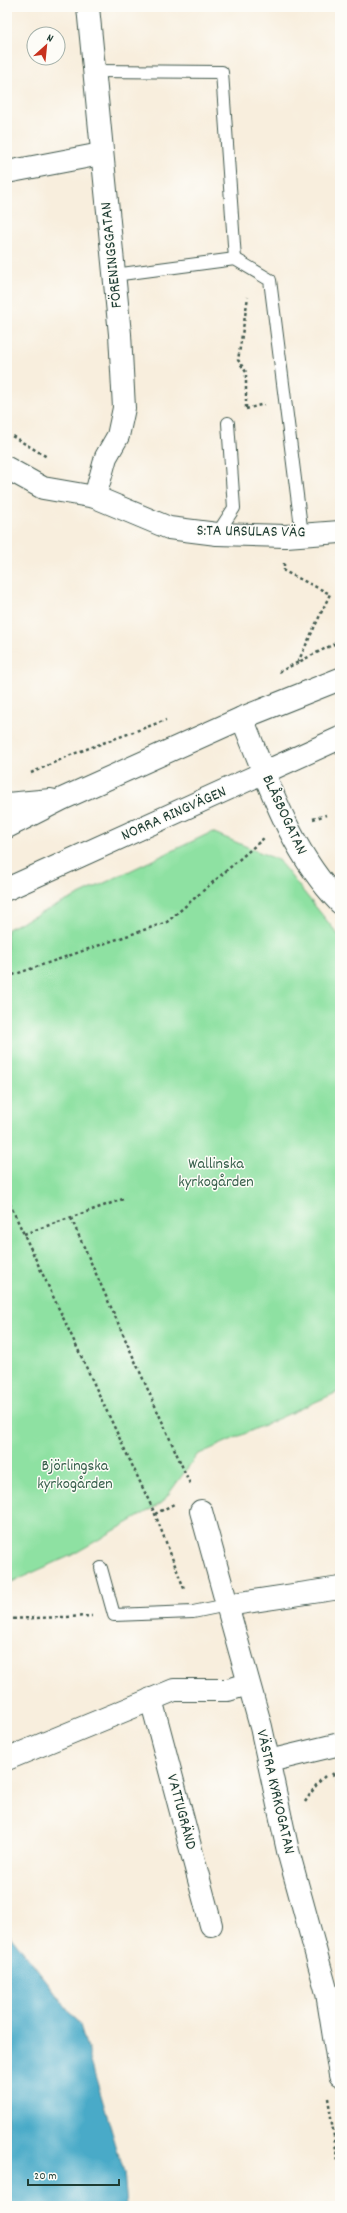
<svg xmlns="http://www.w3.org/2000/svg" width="347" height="2213" font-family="Dekko,sans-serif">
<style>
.green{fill:#8ee1a2;stroke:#568f6b}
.water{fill:#48aac8;stroke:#34747e}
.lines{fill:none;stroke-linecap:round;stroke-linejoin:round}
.lane-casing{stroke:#40584d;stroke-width:14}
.street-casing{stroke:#40584d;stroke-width:24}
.secondary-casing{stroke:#40584d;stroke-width:24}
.path{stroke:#40584d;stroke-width:2.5;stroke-dasharray:3 3;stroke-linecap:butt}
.lane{stroke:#fff;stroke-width:12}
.street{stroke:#fff;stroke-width:22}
.secondary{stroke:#fff;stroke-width:22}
.labels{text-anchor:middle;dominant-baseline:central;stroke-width:3;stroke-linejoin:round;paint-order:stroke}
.street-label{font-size:16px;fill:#1f3d34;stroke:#fdfcf7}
.park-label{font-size:16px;fill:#355e4a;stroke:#fdfcf7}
</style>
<rect width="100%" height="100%" fill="#fdfcf7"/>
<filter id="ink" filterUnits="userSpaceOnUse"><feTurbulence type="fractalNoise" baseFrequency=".025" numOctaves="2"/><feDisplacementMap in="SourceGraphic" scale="8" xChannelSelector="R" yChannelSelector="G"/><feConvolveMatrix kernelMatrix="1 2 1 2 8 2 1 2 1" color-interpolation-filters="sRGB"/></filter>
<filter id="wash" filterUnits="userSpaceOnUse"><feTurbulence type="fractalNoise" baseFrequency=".012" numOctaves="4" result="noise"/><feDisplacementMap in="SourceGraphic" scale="16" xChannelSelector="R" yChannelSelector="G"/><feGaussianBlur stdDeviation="0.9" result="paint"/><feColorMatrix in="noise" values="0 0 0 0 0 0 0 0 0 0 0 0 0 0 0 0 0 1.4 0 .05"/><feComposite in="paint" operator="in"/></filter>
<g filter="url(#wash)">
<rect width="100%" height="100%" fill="#f8eedd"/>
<!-- green -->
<path class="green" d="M212,832L278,860L340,937V1391L197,1455L162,1503L72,1555L7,1584V929Z"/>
<!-- water -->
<path class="water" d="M7,1931L80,2025L124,2172L127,2206H7Z"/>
</g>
<g filter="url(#ink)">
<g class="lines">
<!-- lane casing -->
<g class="lane-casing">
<g id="lane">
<path d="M94,71L222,72L235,259"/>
<path d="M114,275L235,259L270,280L302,535"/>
<path d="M217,534L234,508L228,423"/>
<path d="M101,1568L114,1615L193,1612L227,1605"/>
</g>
</g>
<!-- street casing -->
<g class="street-casing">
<g id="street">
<path d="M88,7L120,334L124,408L118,436L106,457L95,497"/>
<path d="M7,172L101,154"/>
<path d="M7,468L43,488L95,497L169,528L217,534L286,536L340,532"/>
<path d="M242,718C269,784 290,851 340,903"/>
<path d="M201,1511L261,1727L288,1851L327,1993L340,2075"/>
<path d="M227,1605L340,1588"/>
<path d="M151,1699L211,1925"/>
<path d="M7,1759L174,1690H228L248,1684"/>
<path d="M269,1761L340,1744"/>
</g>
</g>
<!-- secondary casing -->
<g class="secondary-casing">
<g id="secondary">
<path d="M7,804L51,800"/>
<path d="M7,827L62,799L242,718L340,679"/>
<path d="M7,889L340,738"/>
</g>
</g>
<!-- path -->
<g class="path">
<path d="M246,408V372L238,360L248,297"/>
<path d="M246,409L264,404"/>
<path d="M7,433L47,457"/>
<path d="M284,563V571L330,594L298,662"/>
<path d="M279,672L340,641"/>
<path d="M31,773L73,754L166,720"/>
<path d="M313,819L326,815"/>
<path d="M7,977L167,922L264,838"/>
<path d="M7,1198L155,1514L185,1591"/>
<path d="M71,1218L191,1486"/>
<path d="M24,1234L123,1199"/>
<path d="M155,1514L176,1503"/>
<path d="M7,1619L92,1616"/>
<path d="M332,1773L340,1784"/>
<path d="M305,1802L317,1784L325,1776"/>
<path d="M328,2098L340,2175"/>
</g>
<!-- lane -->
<use href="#lane" class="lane"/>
<!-- street -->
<use href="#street" class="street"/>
<!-- secondary -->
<use href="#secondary" class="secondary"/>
</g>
</g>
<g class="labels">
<!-- street labels -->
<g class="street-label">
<text transform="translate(112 255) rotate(-96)">FÖRENINGSGATAN</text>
<text transform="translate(251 532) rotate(1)">S:TA URSULAS VÄG</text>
<text transform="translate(174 814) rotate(-24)">NORRA RINGVÄGEN</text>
<text transform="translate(284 815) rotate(65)">BLÅSBOGATAN</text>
<text transform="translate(275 1792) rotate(77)">VÄSTRA KYRKOGATAN</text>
<text transform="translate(181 1812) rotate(75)">VATTUGRÄND</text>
</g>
<!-- park labels -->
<g class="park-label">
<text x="216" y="1164">Wallinska<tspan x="216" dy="18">kyrkogården</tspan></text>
<text x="75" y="1466">Björlingska<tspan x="75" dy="18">kyrkogården</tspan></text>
</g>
</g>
<!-- margin -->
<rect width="347" height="2213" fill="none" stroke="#fdfcf7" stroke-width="24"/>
<!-- north arrow -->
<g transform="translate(46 46) rotate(27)"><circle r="19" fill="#fdfcf7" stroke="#a4b0a9"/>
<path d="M0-3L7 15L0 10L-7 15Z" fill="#c8321e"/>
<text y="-6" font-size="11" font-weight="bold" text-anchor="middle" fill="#1f3d34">N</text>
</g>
<!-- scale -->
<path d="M28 2179v6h91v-6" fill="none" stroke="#1f3d34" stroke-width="2"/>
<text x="34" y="2179" font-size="12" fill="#1f3d34" stroke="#fdfcf7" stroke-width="3" paint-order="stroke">20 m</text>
</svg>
